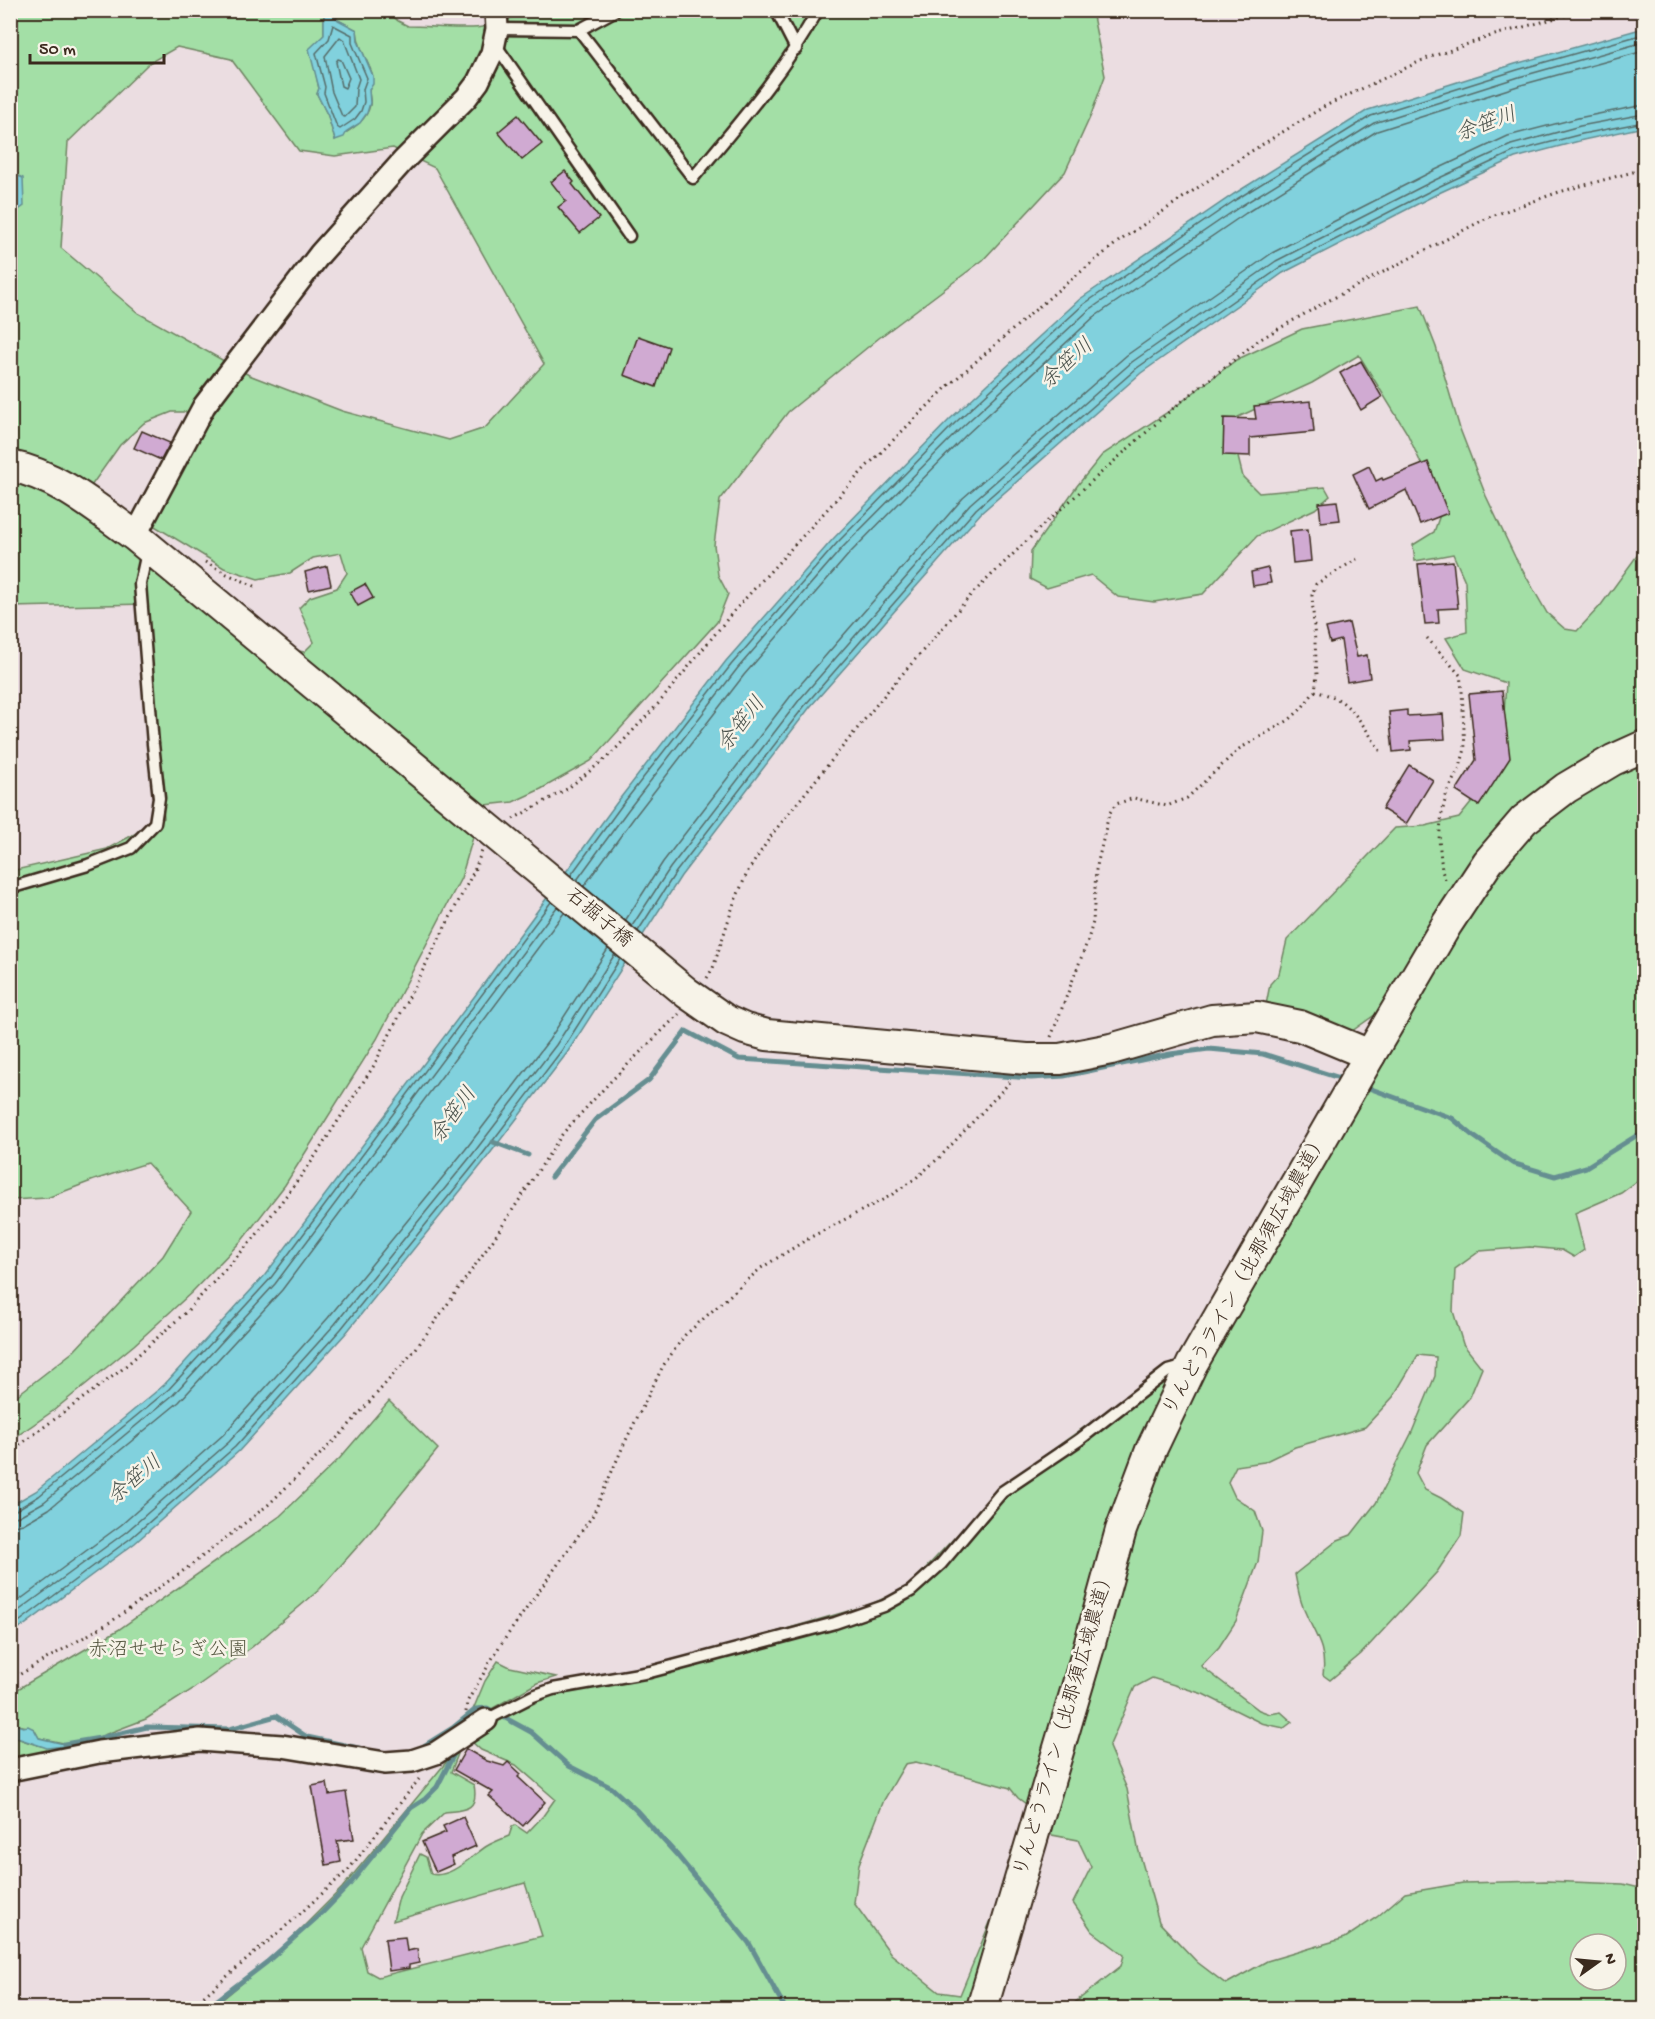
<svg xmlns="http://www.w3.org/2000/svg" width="1655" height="2019" font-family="'Gochi Hand','Klee One',sans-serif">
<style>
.green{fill:#a3dfa6;stroke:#6f8462;stroke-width:1.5;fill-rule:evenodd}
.water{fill:#81d1dd;stroke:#658e91;stroke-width:1.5}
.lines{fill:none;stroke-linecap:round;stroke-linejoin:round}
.shore{stroke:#576d6a;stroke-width:1.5}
.stream{stroke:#658e91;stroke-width:5}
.building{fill:#d0aad2;stroke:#3b2a1e;stroke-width:1.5}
.lane-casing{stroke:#3b2a1e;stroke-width:15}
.street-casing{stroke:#3b2a1e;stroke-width:26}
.secondary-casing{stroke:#3b2a1e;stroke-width:34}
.path{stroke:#3b2a1e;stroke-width:3;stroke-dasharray:1.5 4.5;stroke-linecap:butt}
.lane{stroke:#f7f3e8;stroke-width:10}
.street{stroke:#f7f3e8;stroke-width:21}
.secondary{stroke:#f7f3e8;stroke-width:30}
.labels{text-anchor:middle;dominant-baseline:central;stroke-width:5;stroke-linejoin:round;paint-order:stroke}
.street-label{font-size:20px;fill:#3b2a1e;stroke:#f7f3e8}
.park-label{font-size:20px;fill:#555740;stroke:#f7f3e8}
.water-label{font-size:21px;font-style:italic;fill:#4c544e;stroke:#f7f3e8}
</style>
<rect width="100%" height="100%" fill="#ebdde1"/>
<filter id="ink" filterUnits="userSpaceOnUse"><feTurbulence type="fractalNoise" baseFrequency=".0167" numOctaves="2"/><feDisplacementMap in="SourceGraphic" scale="12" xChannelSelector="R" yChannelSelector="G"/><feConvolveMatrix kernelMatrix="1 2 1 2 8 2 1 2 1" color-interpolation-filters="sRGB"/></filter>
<g filter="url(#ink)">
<!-- green -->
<g class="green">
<path d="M522,10L1092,11L1105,76L1091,115L1065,172L983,260L879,338L788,412L720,500L714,545L718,575L728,594L717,622L591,761L541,789L513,802L485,805L398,746L474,834L461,878L377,1039L285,1185L243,1239L191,1293L134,1345L53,1411L11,1440V1400L74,1351L163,1256L191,1211L147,1163L94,1180L47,1198L11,1200V871L107,849L164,818L146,604L11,607L10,215L15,214L16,175L11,176V11H324V35L318,43L316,74L319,89L317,94L328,116L335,140C349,130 366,123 370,105C371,100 369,95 369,91C371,84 374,82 372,73C366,58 358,46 357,30L338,20L332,11H387L398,21L408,26C445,26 492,37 522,10ZM177,47L231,59L299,151L335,156L393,148L435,168L544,364L485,428L449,440L342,411L249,375L138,313L61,248L68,142L149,63ZM172,412H188L201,420L148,522L224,568L258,579L290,573L313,558L341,553L347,573L337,588L310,597L299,608L314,642L304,652L256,643L79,503L120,445L144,423Z"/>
<path d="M1420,306L1436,347L1460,429L1486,496L1515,557L1547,613L1565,629L1577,631L1601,605L1644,546V732L1628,748L1636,768L1644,778V1176L1621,1193L1575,1213L1584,1250L1574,1257L1562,1250L1530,1247L1480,1251L1455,1269L1453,1311L1463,1344L1482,1368L1470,1397L1427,1445L1416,1473L1425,1490L1441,1498L1464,1513L1461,1536L1437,1572L1361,1654L1330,1680L1323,1675C1327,1646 1313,1633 1303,1607C1299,1597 1297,1585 1295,1574L1338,1540L1351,1535L1376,1503L1412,1432L1435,1376L1436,1357L1418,1355L1393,1397L1365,1427L1295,1447L1264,1462L1236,1466L1228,1482L1235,1497L1255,1511L1262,1531L1258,1562L1236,1621L1219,1647L1201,1666L1259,1710L1270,1714L1281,1712L1292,1722L1284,1728L1261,1723L1203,1694L1152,1678L1135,1687L1109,1747L1127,1789L1138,1848L1159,1922L1197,1962L1226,1984L1267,1961L1345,1938L1377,1917L1405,1893L1463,1883L1546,1881L1623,1884L1644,1889V2008H1068L1121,1966L1124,1955L1092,1931L1073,1903L1091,1867L1078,1840L1052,1835L1046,1819L1018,1798L1010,1788L916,1762L905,1764L884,1800L859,1864L854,1903L891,1954L939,1992L960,1995L991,1920L967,2008H212L270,1960L342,1888L453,1754H458L451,1772L474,1785C479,1811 464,1810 445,1812L422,1834L361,1947L367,1971L378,1977L542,1936L525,1883L393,1921L399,1897L420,1854L426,1857L431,1874C451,1879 471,1856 487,1846C494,1842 502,1839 509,1836L512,1827L515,1825L527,1833L543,1816L555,1799L516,1765L481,1750L471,1741L505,1711L553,1694L659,1674L693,1656L869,1605L907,1588L1004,1485L1169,1366L1203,1354L1386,1007L1352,1031L1320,1024L1266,1005L1270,984L1279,974L1287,940L1395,828L1425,826L1459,818L1489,781L1502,744L1506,683L1465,669L1446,638L1467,632L1465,581L1453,554L1415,561L1413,545L1434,532L1442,509L1407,433L1359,355L1312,383L1238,417L1235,445L1243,477L1259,493L1325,487L1330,496L1315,509L1257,536L1203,594L1154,602L1118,597L1091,575L1047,588L1030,579L1031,551L1077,486L1102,455L1171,410L1236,360L1302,329ZM1580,1944H1616V1980H1580Z"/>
<path d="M389,1401L438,1449L366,1537L319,1590L252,1647L193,1689L146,1719L75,1746L11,1762V1736C29,1742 45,1750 64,1747V1743L39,1738L34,1729L11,1723V1693L118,1630L280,1516L340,1458Z"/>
<path d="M498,1661L510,1667L556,1677L537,1683L474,1719L470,1717L485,1681Z"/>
</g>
<!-- water -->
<g class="water">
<path d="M324,10L332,11L338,20L357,30L358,41L373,76V84L369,90L370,103L367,113L360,123L347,131L344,137L335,140L328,116L317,94L319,88L309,49L324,35Z"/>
<path d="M1644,28V127L1583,140L1515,158L1441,192L1283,273L1141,373L981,513L810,707L681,876L567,1053L482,1164L346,1333L239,1451L135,1543L23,1626L11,1632L10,1506L36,1491L164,1385L265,1275L480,989L618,801L726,661L833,539L950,419L1080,299L1234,194L1368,110L1515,64Z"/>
<path d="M16,175L23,178L24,206L11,215V176Z"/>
<path d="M11,1723L23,1727L28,1726L34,1729L39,1738L64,1744L65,1746L47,1748L11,1736Z"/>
</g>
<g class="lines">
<!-- shore -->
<g class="shore">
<path d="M333,25L352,35V43L367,78L363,89L364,102L361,111L355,119L340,129L337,127L324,93L325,87L316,53L329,39Z"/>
<path d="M340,37L344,40L359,79L356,88L355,107L345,117L342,116L332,92L325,56Z"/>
<path d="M338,59L341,60L349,78L345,88L341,86L336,62Z"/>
<path d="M571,875L622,805L731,665L837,543L955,423L1084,304L1237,199L1371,116L1517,70L1644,34"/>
<path d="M577,880L628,810L737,669L842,548L960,429L1089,310L1241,206L1374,123L1519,77L1644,42"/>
<path d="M584,886L636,815L744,675L849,554L966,435L1094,317L1246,213L1377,131L1521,85L1644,51"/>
<path d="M625,921L663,862L793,693L963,498L1127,355L1272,253L1431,172L1508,136L1578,118L1644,105"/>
<path d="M632,926L670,868L800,699L970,504L1132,362L1276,261L1435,180L1511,145L1580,126L1644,114"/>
<path d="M638,931L676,872L806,704L976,509L1137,368L1280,268L1438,187L1513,152L1582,134L1644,122"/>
<path d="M10,1511L16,1510L39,1496L169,1389L270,1279L551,902"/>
<path d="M10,1518L19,1516L44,1502L173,1395L275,1284L557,907"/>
<path d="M10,1527L23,1524L49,1509L179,1402L282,1290L564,913"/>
<path d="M10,1607L121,1525L223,1435L328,1318L465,1150L549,1040L608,949"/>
<path d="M10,1617L126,1532L229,1442L335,1324L472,1155L556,1045L615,954"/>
<path d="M10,1625L20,1621L131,1538L235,1447L341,1329L478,1160L562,1050L620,959"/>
</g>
<!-- stream -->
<g class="stream">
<path d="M1363,1086L1452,1118L1472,1135L1512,1163L1555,1176L1586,1167L1644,1131"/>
<path d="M493,1142L528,1155"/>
<path d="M551,1177L595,1120L649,1080L686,1031L739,1059L1031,1078L1064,1076L1170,1054L1209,1049L1263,1054L1346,1080"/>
<path d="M64,1744L100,1738L147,1727L230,1729L276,1716L307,1737L363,1749"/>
<path d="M417,1750L454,1727L476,1709L487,1708L531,1732L569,1766L612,1788L636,1810L677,1855L749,1943L785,2008"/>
<path d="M207,2008L267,1962L322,1913L350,1884L411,1808L425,1799L437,1787L457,1748"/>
</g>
</g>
<!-- building -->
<g class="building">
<path d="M518,115L542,144L522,160L498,132Z"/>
<path d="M565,171L574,182L572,184L599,218L580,233L558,207L566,201L551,182Z"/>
<path d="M638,336L669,347L656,387L624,375Z"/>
<path d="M1361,361L1382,397L1361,410L1340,373Z"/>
<path d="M1311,401L1314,432L1250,438V456L1223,455L1224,418L1256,419L1254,406Z"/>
<path d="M142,431L170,443L161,460L134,448Z"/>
<path d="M1428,462L1448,513L1420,524L1406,490L1369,509L1353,474L1369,466L1376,481L1382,478L1383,480Z"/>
<path d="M1337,501L1340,520L1321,522L1319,503Z"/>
<path d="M1308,529L1311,561L1293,563L1290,531Z"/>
<path d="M1453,561L1458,608L1438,609L1439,623L1425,624L1418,564Z"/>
<path d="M327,566L331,585L309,590L305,572Z"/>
<path d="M1268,568L1271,583L1253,586L1251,572Z"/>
<path d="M365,584L373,598L358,606L350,592Z"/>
<path d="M1349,623L1357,657L1367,655L1370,678L1347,682L1341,640L1330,643L1326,628Z"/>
<path d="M1502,691L1510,758L1479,806L1456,791L1476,760L1469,694Z"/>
<path d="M1407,710V716L1443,714L1445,739L1410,741L1411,750L1393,752L1389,712Z"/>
<path d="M1409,765L1433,780L1406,824L1382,809Z"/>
<path d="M466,1749L487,1761L504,1766L508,1762L521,1774L518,1777L545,1802L523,1826L489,1796L493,1792L454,1770Z"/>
<path d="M327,1783L329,1795L346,1792L354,1839L337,1841L341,1862L326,1865L312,1786Z"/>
<path d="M463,1817L476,1846L451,1857L454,1864L436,1872L422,1842L446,1832L443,1826Z"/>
<path d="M405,1937L407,1951L417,1949L419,1963L409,1965V1968L389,1971L385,1939Z"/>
</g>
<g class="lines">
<!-- lane casing -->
<g class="lane-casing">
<g id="lane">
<path d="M776,10L796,49"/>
<path d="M497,29L579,30L616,10"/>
<path d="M579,30L693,178C738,124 784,72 818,10"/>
<path d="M495,44L629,236"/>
<path d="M10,888L88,865L131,848L155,823L159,798L153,744L140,584L147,552"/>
<path d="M486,1720L533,1696L553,1689L650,1672L835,1623L884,1606L911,1591L941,1564L1002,1492L1079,1440L1168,1371L1186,1366"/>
</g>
</g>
<!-- street casing -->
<g class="street-casing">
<g id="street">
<path d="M135,536L204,406L320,254L403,161L466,98L478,82L492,53L497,29L496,10"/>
<path d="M10,1770L99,1752L200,1740L282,1746L385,1763L412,1761L436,1753L486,1720"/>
</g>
</g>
<!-- secondary casing -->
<g class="secondary-casing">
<g id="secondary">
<path d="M10,466C58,475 97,509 135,536L687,993L727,1021L745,1029L767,1035L1027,1059H1060L1111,1049L1212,1020L1257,1017L1300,1026L1370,1055"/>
<path d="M982,2008L1088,1650L1121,1530L1151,1450L1192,1364L1370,1055L1447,924L1488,862L1524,820L1566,788L1613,760L1644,746"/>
</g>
</g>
<!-- path -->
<g class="path">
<path d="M205,562L227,574L257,587"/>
<path d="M1427,638L1460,675L1462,690L1465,749L1460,767L1447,792L1442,813L1439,839L1442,871L1446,882"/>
<path d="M1315,691C1324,694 1334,696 1342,702C1358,714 1370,736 1381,752"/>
<path d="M513,819L567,789L610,755L659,703L733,612L866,467L948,386L1057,291L1118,242L1250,152L1325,106L1425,59L1491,36L1585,10"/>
<path d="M707,978L713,968L734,903L748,871L773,833L886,693L972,594L1042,526L1171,410L1259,340L1322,304L1489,217L1559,192L1644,169"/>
<path d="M1051,1037L1088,940L1093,922L1096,870L1109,814L1116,804L1134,798L1167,806L1187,798L1239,749L1289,720L1301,709L1315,691L1317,675L1312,595L1316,584L1357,559"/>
<path d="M10,1452L120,1371L186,1312L255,1237L312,1161L373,1067L474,871L482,851"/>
<path d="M10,1680L112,1621L190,1566L268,1505L343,1432L415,1350L493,1240L563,1133L610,1082L679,1014"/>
<path d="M466,1712L467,1702L499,1647L593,1515L624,1444L663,1366L685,1335L761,1268L811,1237L890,1196L916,1178L940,1157L1011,1081"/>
<path d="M190,2008L292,1921L349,1869L419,1779"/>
</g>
<!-- lane -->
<use href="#lane" class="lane"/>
<!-- street -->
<use href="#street" class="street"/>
<!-- secondary -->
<use href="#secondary" class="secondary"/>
</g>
</g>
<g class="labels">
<!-- street labels -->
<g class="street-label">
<text transform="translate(598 919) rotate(40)">石掘子橋</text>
<text transform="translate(1247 1275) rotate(-61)">りんどうライン（北那須広域農道）</text>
<text transform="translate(1066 1723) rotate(-74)">りんどうライン（北那須広域農道）</text>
</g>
<!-- park labels -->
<g class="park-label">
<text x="168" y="1651">赤沼せせらぎ公園</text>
</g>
<!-- water labels -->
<g class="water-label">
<text transform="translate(1487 126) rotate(-20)">余笹川</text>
<text transform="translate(1068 365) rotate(-42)">余笹川</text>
<text transform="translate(743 725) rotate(-52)">余笹川</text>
<text transform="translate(455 1116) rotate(-54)">余笹川</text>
<text transform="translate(136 1481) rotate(-40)">余笹川</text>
</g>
</g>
<!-- margin -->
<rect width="1655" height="2019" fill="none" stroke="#f7f3e8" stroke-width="36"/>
<rect x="18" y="18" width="1619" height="1983" fill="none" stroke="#3b2a1e" stroke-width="2" filter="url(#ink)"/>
<!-- north arrow -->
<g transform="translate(1598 1962) rotate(75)"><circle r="28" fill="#f7f3e8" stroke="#aca397" stroke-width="1.5"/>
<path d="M0-4.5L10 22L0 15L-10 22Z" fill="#3b2a1e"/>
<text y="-9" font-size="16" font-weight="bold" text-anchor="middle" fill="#3b2a1e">N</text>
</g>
<!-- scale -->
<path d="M30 54v9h134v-9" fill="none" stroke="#3b2a1e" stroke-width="3"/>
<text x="39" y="54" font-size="18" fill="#3b2a1e" stroke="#f7f3e8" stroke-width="4.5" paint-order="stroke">50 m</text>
</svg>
